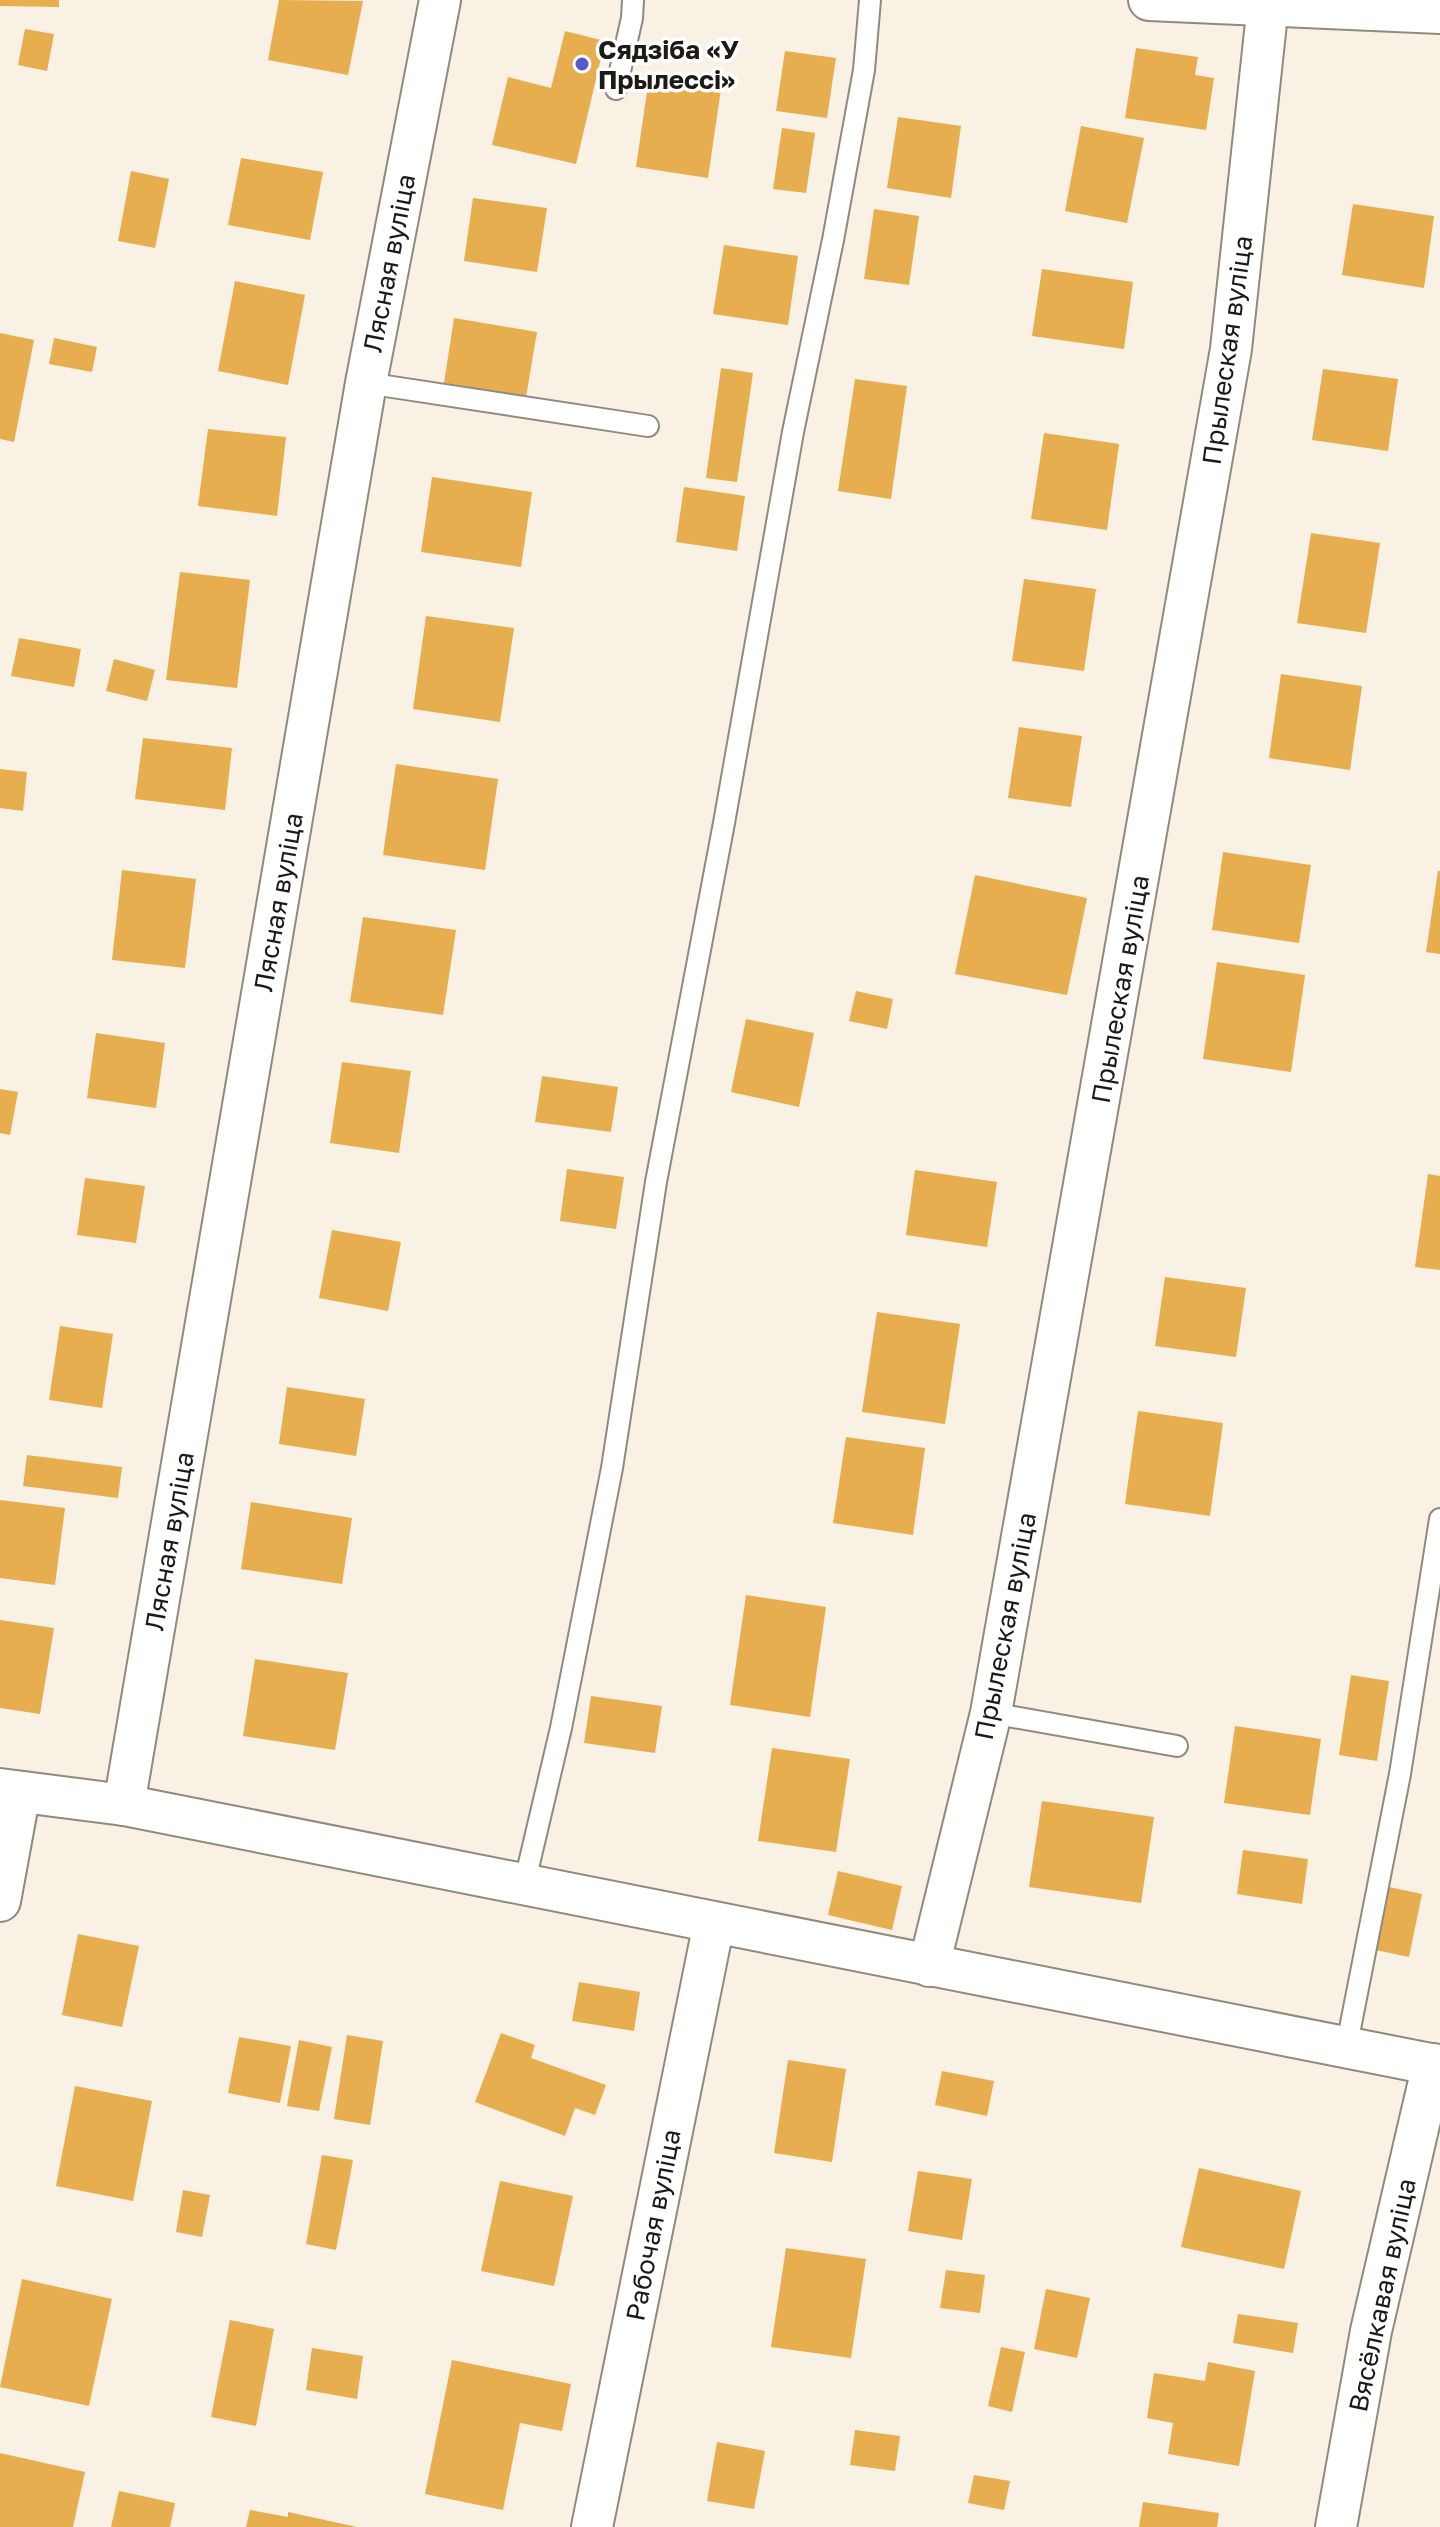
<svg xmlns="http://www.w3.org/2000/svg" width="1440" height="2527" font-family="'Golos Text',sans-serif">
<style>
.building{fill:#e7ae50}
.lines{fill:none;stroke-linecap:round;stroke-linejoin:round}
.lane-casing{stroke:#91897d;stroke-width:24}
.street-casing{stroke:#91897d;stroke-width:44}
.lane{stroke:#fff;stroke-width:20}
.street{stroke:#fff;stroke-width:40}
.poi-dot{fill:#5956ce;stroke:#fff;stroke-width:3}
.labels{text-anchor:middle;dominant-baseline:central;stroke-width:7;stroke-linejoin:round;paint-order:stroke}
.poi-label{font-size:26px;font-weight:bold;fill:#1d1a16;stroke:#fff;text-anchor:start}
.street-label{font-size:26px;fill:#1d1a16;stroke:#fff}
</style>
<rect width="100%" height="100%" fill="#f9f1e4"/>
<!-- building -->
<g class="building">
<path d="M0,0H59V7L0,6Z"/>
<path d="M279,0L363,1L348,75L268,60Z"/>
<path d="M25,29L54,34L47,71L18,65Z"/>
<path d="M565,31L605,41L576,164L492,145L508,77L551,88Z"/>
<path d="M1136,48L1198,57L1195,75L1214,78L1206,130L1125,118Z"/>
<path d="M785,51L836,58L827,118L776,111Z"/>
<path d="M649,78L721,89L708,178L636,167Z"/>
<path d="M898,117L961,126L951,198L887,188Z"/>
<path d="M1081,126L1144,138L1127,223L1065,211Z"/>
<path d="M782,128L815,133L806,193L773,189Z"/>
<path d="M241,158L323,172L310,240L228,225Z"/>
<path d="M131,171L169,179L155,248L118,241Z"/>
<path d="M473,198L547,208L537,272L464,261Z"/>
<path d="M1353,204L1434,216L1424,288L1342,275Z"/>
<path d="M874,209L919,216L909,285L864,279Z"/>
<path d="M724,245L798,256L788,325L713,314Z"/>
<path d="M1042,269L1133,282L1124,349L1032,336Z"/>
<path d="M235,281L305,295L288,385L218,371Z"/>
<path d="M454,318L537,332L526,397L444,383Z"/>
<path d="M0,333L34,340L14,442L0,439Z"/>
<path d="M54,338L97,347L92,372L49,364Z"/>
<path d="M721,368L753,373L737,482L706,478Z"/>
<path d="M1323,369L1398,379L1388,451L1312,440Z"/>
<path d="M855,379L907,386L891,499L838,491Z"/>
<path d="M208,429L286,437L277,516L198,506Z"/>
<path d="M1044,433L1119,444L1107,530L1031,519Z"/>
<path d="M432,477L532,492L521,567L421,552Z"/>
<path d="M684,487L745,496L737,551L676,542Z"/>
<path d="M1311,533L1380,543L1366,633L1297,623Z"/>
<path d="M180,572L250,580L237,688L166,680Z"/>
<path d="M1024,579L1096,589L1084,671L1012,661Z"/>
<path d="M426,616L514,628L500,722L413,709Z"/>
<path d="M19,638L81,649L74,687L11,676Z"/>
<path d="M114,659L155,670L147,701L106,691Z"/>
<path d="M1281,674L1362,686L1350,770L1269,758Z"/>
<path d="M1019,727L1082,736L1071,807L1008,798Z"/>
<path d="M143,738L232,748L225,810L135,799Z"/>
<path d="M396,764L498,779L485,870L383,855Z"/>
<path d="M0,769L27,772L23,811L0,808Z"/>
<path d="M1223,852L1311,865L1299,943L1212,930Z"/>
<path d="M122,870L196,879L185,968L112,960Z"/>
<path d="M1438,871H1440V954L1426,952Z"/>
<path d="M975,875L1087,898L1067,995L955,974Z"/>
<path d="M363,917L456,930L443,1015L350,1002Z"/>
<path d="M1217,962L1305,975L1291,1072L1203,1059Z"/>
<path d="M856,991L893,999L887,1029L849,1021Z"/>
<path d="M746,1019L814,1033L799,1107L731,1092Z"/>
<path d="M96,1033L165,1043L156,1108L87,1098Z"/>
<path d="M342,1062L411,1071L399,1153L330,1143Z"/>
<path d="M542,1076L618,1087L611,1132L535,1122Z"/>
<path d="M0,1089L18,1092L10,1135L0,1133Z"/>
<path d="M567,1169L624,1177L616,1229L560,1221Z"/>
<path d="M915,1170L997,1182L987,1247L906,1235Z"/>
<path d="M1428,1174L1440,1176V1270L1415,1267Z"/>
<path d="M85,1178L145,1186L136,1243L77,1235Z"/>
<path d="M332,1230L401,1242L388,1311L319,1298Z"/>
<path d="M1165,1277L1246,1288L1236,1357L1155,1346Z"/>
<path d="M877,1312L960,1324L945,1424L862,1412Z"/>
<path d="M60,1326L113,1334L102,1408L49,1400Z"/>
<path d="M287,1387L365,1399L356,1456L279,1444Z"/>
<path d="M1138,1411L1223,1423L1210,1516L1125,1504Z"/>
<path d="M846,1437L925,1448L913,1535L833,1523Z"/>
<path d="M27,1455L122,1467L118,1498L23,1486Z"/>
<path d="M0,1500L65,1508L55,1585L0,1578Z"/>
<path d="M251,1502L352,1518L342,1584L241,1569Z"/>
<path d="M746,1595L826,1607L810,1717L730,1705Z"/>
<path d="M0,1620L54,1628L40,1714L0,1708Z"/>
<path d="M255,1659L348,1673L335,1750L243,1736Z"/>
<path d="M1351,1675L1389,1681L1377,1761L1339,1755Z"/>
<path d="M591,1696L662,1706L655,1753L584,1743Z"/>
<path d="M1235,1726L1321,1739L1310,1815L1224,1803Z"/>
<path d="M772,1748L850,1759L836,1852L758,1841Z"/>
<path d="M1042,1801L1154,1817L1141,1903L1029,1887Z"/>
<path d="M1243,1850L1308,1859L1302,1904L1237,1894Z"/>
<path d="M838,1871L902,1886L892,1930L828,1915Z"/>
<path d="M1384,1886L1422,1894L1409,1957L1371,1949Z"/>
<path d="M78,1934L139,1946L122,2027L62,2015Z"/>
<path d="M579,1982L640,1992L634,2031L572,2021Z"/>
<path d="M501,2033L535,2045L531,2058L606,2085L595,2115L575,2108L565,2136L475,2102Z"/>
<path d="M347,2035L383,2041L370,2125L334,2119Z"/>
<path d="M239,2037L291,2046L280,2103L228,2093Z"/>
<path d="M299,2040L332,2047L319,2111L287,2106Z"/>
<path d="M788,2060L846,2069L832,2162L774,2153Z"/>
<path d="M942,2071L994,2081L987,2116L935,2105Z"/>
<path d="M75,2086L152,2101L133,2201L56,2186Z"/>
<path d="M322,2155L353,2160L336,2250L306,2244Z"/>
<path d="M1199,2168L1301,2191L1284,2269L1181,2247Z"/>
<path d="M918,2171L972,2179L962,2240L908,2231Z"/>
<path d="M500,2181L573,2196L554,2286L481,2271Z"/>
<path d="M183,2190L210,2195L202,2237L176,2232Z"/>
<path d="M786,2248L866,2259L851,2358L771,2347Z"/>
<path d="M946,2270L985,2275L980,2313L940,2308Z"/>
<path d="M22,2279L112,2299L89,2406L0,2387Z"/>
<path d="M1046,2289L1090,2298L1077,2358L1034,2349Z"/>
<path d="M1238,2314L1298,2323L1293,2353L1233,2343Z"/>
<path d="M230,2320L274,2329L256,2426L211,2417Z"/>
<path d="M1001,2347L1025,2352L1012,2412L988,2406Z"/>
<path d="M312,2348L363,2356L357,2399L306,2390Z"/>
<path d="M452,2360L571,2384L562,2431L520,2423L503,2510L425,2494Z"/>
<path d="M1208,2362L1255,2371L1239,2466L1168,2454L1173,2423L1147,2418L1154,2373L1205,2381Z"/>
<path d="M855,2430L900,2436L895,2471L850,2465Z"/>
<path d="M717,2442L765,2451L754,2509L707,2501Z"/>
<path d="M0,2453L85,2472L73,2527H0Z"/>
<path d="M974,2475L1010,2481L1004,2510L968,2503Z"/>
<path d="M119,2491L175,2503L170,2527H111Z"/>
<path d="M1143,2502L1219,2513L1217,2527H1139Z"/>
<path d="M250,2510L288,2517V2512L357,2527H246Z"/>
</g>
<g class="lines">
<!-- lane casing -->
<g class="lane-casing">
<g id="lane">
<path d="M616,89L632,18L633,0"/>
<path d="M366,383L648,426"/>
<path d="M991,1713L1177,1746"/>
<path d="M524,1885L561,1728L612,1468L656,1182L724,823L793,432L833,240L864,70L870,0"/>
<path d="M1346,2049L1400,1774L1440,1519"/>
</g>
</g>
<!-- street casing -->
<g class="street-casing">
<g id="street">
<path d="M1149,0L1440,13"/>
<path d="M0,1789L124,1805L1440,2066"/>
<path d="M124,1805L366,383L440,0"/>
<path d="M0,1901L20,1792"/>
<path d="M929,1966L991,1713L1231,349L1268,4"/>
<path d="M592,2527L714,1923"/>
<path d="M1336,2527L1371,2331L1433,2064"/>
</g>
</g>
<!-- lane -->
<use href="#lane" class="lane"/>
<!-- street -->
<use href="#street" class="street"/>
</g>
<!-- markers -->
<circle class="poi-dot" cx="582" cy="64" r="8"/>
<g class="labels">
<!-- poi labels -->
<g class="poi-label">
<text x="598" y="49">Сядзіба «У<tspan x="598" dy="30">Прылессі»</tspan></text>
</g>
<!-- street labels -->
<g class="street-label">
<text transform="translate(389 263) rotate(-79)">Лясная вуліца</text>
<text transform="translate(1227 350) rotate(-82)">Прылеская вуліца</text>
<text transform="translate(278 902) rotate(-80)">Лясная вуліца</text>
<text transform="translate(1120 989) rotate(-80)">Прылеская вуліца</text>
<text transform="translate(169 1541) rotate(-80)">Лясная вуліца</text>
<text transform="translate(1005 1626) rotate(-79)">Прылеская вуліца</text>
<text transform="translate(653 2225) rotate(-79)">Рабочая вуліца</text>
<text transform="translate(1382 2295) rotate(-78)">Вясёлкавая вуліца</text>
</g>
</g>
</svg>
